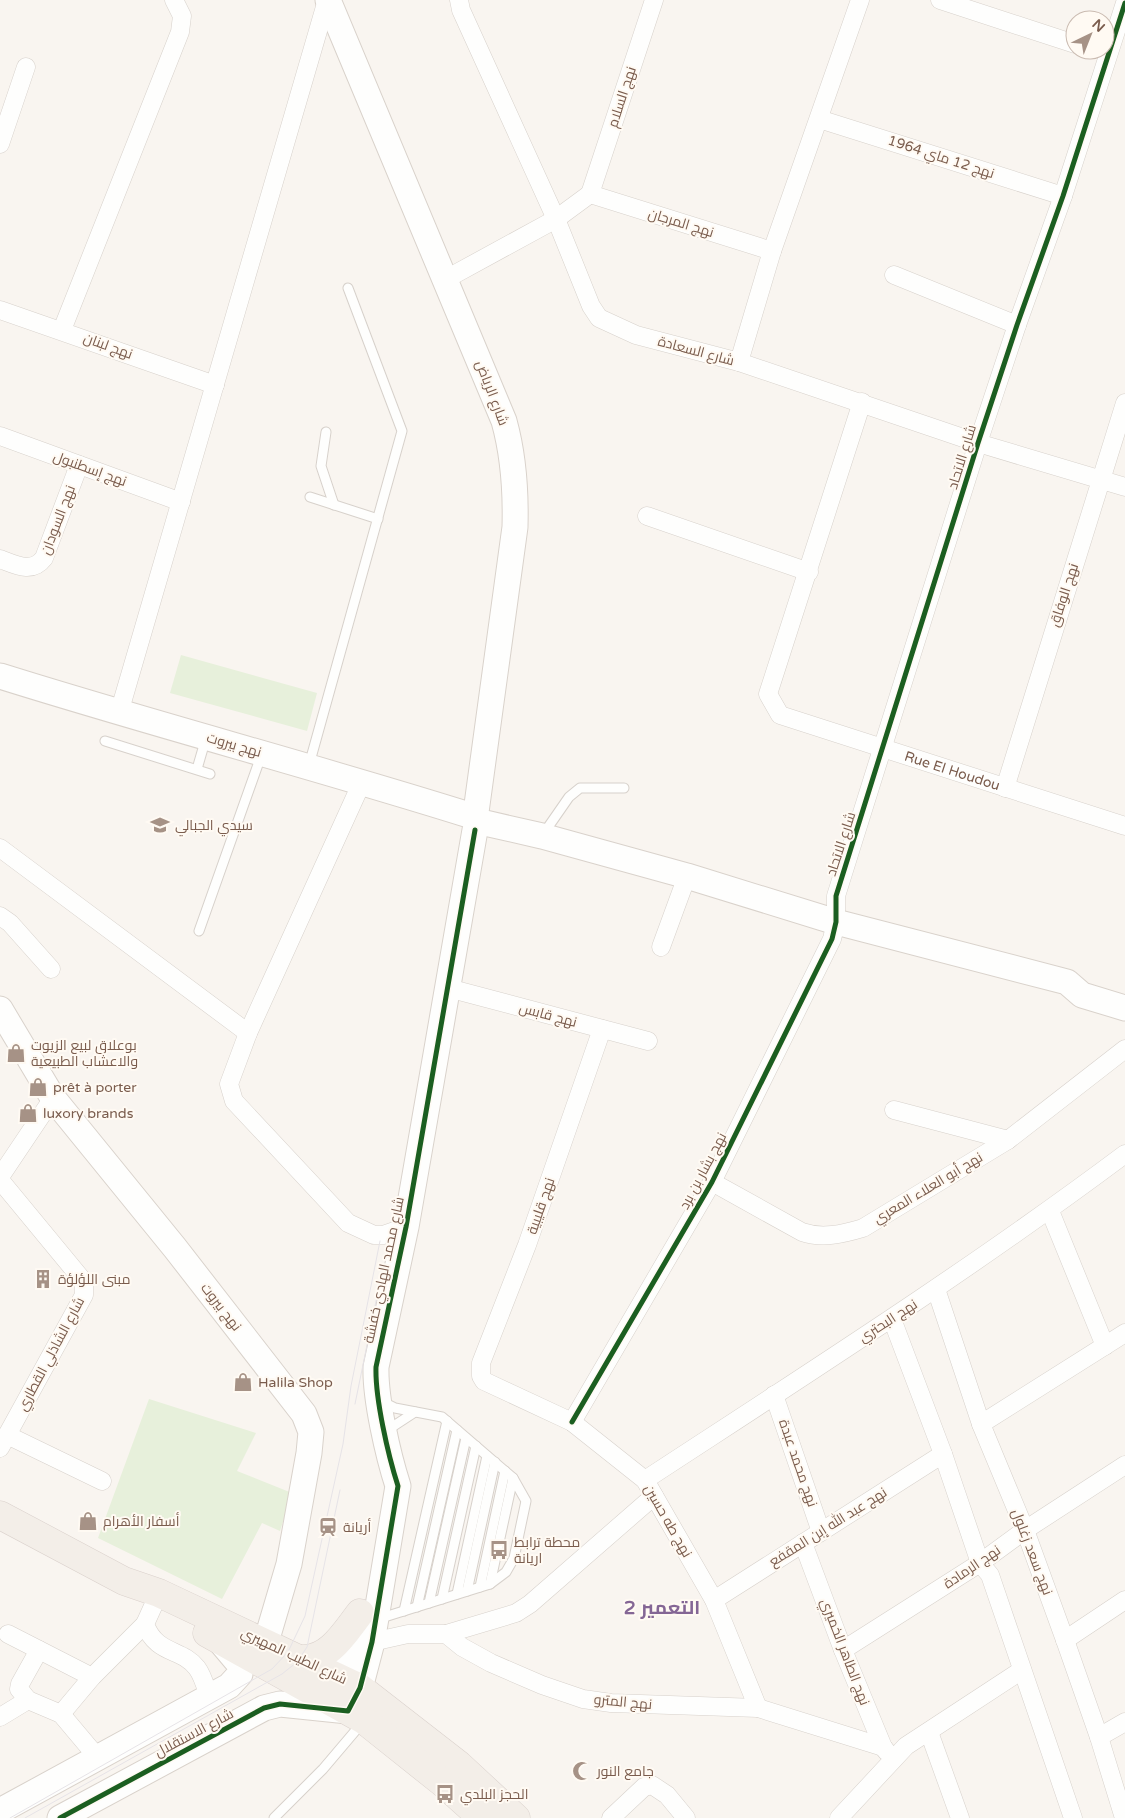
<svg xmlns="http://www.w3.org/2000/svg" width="1125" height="1818" font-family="'Varela Round',Cairo,sans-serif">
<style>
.green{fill:#e7f0db}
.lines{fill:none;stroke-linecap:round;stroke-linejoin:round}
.lane-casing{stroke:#d7d1cb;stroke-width:11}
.street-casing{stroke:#d7d1cb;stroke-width:19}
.secondary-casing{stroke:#d9d2cb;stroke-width:27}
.primary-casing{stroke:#dad1cc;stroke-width:29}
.lane{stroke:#fefefd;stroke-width:9}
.street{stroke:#fefefd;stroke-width:18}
.secondary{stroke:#fefefd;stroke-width:25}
.primary{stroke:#f3eee8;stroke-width:28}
.tram{stroke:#e6e3e7;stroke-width:1}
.cycleway-casing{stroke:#fffaf3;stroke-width:8}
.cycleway{stroke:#1b5e20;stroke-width:5}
.labels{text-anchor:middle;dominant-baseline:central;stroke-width:4;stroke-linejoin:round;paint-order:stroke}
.street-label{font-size:14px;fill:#7a5c4d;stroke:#fffaf3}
.poi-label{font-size:14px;fill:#7a5c4d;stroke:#fffaf3;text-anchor:start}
.district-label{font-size:19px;font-weight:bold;fill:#846695;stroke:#fffaf3}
</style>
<rect width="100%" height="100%" fill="#f9f5f0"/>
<!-- green -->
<g class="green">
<path d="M181,655L317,693L307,731L170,693Z"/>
<path d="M149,1399L256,1433L237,1471L292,1493L280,1531L262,1523L222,1599L98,1538Z"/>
</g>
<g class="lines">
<!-- lane casing -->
<g class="lane-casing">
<g id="lane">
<path d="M326,432L321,466L334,505"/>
<path d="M310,497L378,519"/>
<path d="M105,741L210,774"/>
<path d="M309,765L402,431L348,288"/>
<path d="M197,769L206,738"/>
<path d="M544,833L569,797L580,788H624"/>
<path d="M199,931L261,756"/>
<path d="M386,1431L415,1412"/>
<path d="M490,1584L513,1478"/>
<path d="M480,1587L505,1471"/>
<path d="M467,1591L495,1462"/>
<path d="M457,1594L487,1456"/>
<path d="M442,1599L476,1446"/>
<path d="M429,1603L466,1438"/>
<path d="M417,1607L457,1430"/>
<path d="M404,1611L447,1421"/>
<path d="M378,1619L490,1584L506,1572L514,1558L526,1501L513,1478L442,1417L395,1408L381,1401"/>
<path d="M274,1818L323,1769L362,1723"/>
</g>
</g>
<!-- street casing -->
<g class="street-casing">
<g id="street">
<path d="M459,0L461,10L556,219L591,306L599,318L636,335L739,362L978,443L1125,487"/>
<path d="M940,0L1075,44"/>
<path d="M819,119L1063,196"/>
<path d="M0,144L26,67"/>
<path d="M590,194L654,0"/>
<path d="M590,194L772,251"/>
<path d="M894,275L1017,325"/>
<path d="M446,279L556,219L590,194"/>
<path d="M0,310L215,385"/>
<path d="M62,330L180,32L182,16L174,0"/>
<path d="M739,362L772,251L860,0"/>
<path id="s1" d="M862,402L768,694L780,715L1125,826"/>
<path d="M0,436L181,502"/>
<path d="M647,516L809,572"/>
<path d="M0,559C16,565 32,574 44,558L79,465"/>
<path d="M119,713L327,0"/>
<path d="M362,782L248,1033L229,1084L234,1101L348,1223L374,1235H383L406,1227"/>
<path d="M1005,788L1125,403"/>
<path d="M0,848L248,1033"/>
<path d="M0,916L10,923L51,969"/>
<path d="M661,947L687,876"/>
<path d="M448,988L648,1041"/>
<path d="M602,1029L527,1245L481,1363V1376L484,1381L572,1422L645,1480L714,1600L758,1708"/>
<path d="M894,1110L1008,1140"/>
<path d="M0,1177L53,1098"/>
<path d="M0,1180L80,1277L84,1285V1295L0,1448"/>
<path d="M712,1182L802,1232C822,1239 843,1234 863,1228L1008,1140L1125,1049"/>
<path d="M1050,1211L1105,1346"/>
<path d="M936,1289L981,1424L1025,1530L1065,1640L1099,1737L1124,1818"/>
<path d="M892,1319L943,1454L980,1563L990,1575L1073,1818"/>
<path d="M774,1395L821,1532"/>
<path d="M572,1422L712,1182L832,939L836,922V896L978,443L1017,325L1063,196L1125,3"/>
<path d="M981,1424L1125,1333"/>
<path d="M7,1435L102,1481"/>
<path d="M645,1480C807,1374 970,1270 1125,1154"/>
<path d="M803,1543L843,1650L883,1747L887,1752"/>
<path d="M159,1593L145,1624C156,1655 182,1648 197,1668C203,1676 206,1688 209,1697"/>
<path d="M714,1600L943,1454"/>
<path d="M8,1634L92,1677"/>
<path d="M446,1634L516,1613L530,1604L654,1496"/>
<path d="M1065,1640L1125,1600"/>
<path d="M372,1642L408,1634H446L462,1647L491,1663L542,1685L583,1699L611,1703L758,1708L883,1747"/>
<path d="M39,1650L20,1684L19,1689L28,1700L61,1714L98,1758"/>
<path d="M843,1650L980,1563L1025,1530L1125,1465"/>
<path d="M61,1714L92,1677L145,1624"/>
<path d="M0,1717L28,1700"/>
<path d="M929,1732L960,1818"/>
<path d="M1099,1737L1125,1722"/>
<path d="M611,1818L644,1787L652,1785L667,1795L686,1818"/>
<path d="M839,1818L906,1746L1022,1670"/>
</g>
</g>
<!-- secondary casing -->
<g class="secondary-casing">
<g id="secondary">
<path d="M328,0L504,421C514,457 516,490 515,527L476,812"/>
<path d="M0,676C156,725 313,766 469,815"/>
<path d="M485,823L542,836L687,876L836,922L1067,982L1082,995L1125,1008"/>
<path d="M0,1009L53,1098L175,1248L304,1414L311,1432L309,1453L289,1564L266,1642"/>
<path d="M334,1696L343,1678L359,1616"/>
<path d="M0,1811L229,1686L240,1674V1665L219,1640"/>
<path d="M60,1818L264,1708L280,1704L348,1711L360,1688L372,1642L398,1486C388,1455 375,1398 376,1367L406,1227L475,830"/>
</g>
</g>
<!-- primary casing -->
<g class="primary-casing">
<g id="primary">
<path d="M0,1515L124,1581L159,1593L360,1688L459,1765L516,1818"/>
<path d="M207,1633L364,1720L443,1783L482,1818"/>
<path d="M303,1659C330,1659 345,1632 360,1613"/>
</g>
</g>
<!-- lane -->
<use href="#lane" class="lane"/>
<!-- street -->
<use href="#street" class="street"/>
<!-- secondary -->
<use href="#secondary" class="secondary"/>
<!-- primary -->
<use href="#primary" class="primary"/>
<!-- tram -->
<g class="tram">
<path d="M355,1404L383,1267"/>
<path d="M10,1818L272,1669L288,1652L305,1616L343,1444L351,1386L380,1241"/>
<path d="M25,1818L282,1674L297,1662L307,1647L340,1490"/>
</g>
<!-- cycleway casing -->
<g class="cycleway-casing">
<g id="cycleway">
<path d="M572,1422L712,1182L832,939L836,922V896L978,443L1017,325L1063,196L1125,3"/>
<path d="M60,1818L264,1708L280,1704L348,1711L360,1688L372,1642L398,1486C388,1455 375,1398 376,1367L406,1227L475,830"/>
</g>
</g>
<!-- cycleway -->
<use href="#cycleway" class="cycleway"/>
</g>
<!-- icons -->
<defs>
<g id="school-bare" transform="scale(1.5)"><path d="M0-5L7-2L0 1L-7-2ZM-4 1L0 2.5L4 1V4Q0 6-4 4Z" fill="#a69286" stroke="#fffaf3" stroke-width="2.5" paint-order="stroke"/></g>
<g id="shop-bare" transform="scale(1.5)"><path d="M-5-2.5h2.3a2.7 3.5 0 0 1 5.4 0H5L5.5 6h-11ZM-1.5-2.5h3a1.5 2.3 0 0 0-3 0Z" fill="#a69286" stroke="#fffaf3" stroke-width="2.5" paint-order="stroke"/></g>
<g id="building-bare" transform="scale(1.5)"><path d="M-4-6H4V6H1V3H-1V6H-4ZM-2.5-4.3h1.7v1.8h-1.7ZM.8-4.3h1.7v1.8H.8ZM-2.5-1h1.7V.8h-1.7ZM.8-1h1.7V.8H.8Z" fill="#a69286" stroke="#fffaf3" stroke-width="2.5" paint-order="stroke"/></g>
<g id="station-bare" transform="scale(1.5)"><path d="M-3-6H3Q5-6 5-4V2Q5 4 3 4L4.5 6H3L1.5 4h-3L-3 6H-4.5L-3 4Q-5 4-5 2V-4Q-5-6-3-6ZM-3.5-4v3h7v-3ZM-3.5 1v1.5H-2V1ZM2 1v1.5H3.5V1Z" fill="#a69286" stroke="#fffaf3" stroke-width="2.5" paint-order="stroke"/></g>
<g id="bus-bare" transform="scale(1.5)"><path d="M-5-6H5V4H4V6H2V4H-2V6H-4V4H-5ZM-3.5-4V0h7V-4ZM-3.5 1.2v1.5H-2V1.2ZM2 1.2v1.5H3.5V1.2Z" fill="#a69286" stroke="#fffaf3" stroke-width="2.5" paint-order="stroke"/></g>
<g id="mosque-bare" transform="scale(1.5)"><path d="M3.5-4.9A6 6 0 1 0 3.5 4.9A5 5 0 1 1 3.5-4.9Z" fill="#a69286" stroke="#fffaf3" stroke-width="2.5" paint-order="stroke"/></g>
</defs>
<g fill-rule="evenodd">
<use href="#school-bare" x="160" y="825"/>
<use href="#shop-bare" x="16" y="1053"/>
<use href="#shop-bare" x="38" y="1087"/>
<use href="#shop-bare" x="28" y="1113"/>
<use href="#building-bare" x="43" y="1279"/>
<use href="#shop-bare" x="243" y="1382"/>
<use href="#shop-bare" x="88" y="1521"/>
<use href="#station-bare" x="328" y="1527"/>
<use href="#bus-bare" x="499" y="1550"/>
<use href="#mosque-bare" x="582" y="1771"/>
<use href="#bus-bare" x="445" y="1794"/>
</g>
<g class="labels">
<!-- street labels -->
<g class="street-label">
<text transform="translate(622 97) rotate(-72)">نهج السلام</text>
<text transform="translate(941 157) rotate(18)">نهج 12 ماي 1964</text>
<text transform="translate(681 223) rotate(17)">نهج المرجان</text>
<text transform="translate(108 346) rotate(20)">نهج لبنان</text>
<text transform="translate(696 351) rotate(15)">شارع السعادة</text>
<text transform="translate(492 393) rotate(69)">شارع الرياض</text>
<text transform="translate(962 457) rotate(-73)">شارع الاتحاد</text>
<text transform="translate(90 469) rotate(20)">نهج إسطنبول</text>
<text transform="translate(58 520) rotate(-69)">نهج السودان</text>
<text transform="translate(1064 595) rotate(-72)">نهج الوفاق</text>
<text transform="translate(234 745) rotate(16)">نهج بيروت</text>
<text stroke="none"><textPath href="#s1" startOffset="512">Rue El Houdou</textPath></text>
<text transform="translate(841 844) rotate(-72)">شارع الاتحاد</text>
<text transform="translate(548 1015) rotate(15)">نهج قابس</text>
<text transform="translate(703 1171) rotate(-62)">نهج بشار بن برد</text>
<text transform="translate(928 1188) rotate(-31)">نهج أبو العلاء المعري</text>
<text transform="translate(541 1206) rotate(-71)">نهج قليبية</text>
<text transform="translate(384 1270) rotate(-78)">شارع محمد الهادي خفشة</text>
<text transform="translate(221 1307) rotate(52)">نهج بيروت</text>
<text transform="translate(888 1321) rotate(-33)">نهج البحتري</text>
<text transform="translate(51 1354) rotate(-62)">شارع الشاذلي القطاري</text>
<text transform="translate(798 1463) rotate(71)">نهج محمد عبدة</text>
<text transform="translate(668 1521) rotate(60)">نهج طه حسين</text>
<text transform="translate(828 1527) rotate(-32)">نهج عبد الله إبن المقفع</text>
<text transform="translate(1032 1552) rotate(69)">نهج سعد زغلول</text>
<text transform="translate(972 1567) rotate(-34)">نهج الرمادة</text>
<text transform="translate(845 1652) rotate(69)">نهج الطاهر الخميري</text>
<text transform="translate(294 1656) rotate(25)">شارع الطيب المهيري</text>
<text transform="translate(623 1702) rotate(5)">نهج المترو</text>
<text transform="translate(194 1733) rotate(-28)">شارع الاستقلال</text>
</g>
<!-- poi labels -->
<g class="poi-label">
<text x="175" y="825">سيدي الجبالي</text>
<text x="31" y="1045">بوعلاق لبيع الزيوت<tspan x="31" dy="16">والاعشاب الطبيعية</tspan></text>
<text x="53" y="1087">prêt à porter</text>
<text x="43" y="1113">luxory brands</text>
<text x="58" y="1279">مبنى اللؤلؤة</text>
<text x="258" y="1382">Halila Shop</text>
<text x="103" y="1521">أسفار الأهرام</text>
<text x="343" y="1527">أريانة</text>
<text x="514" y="1542">محطة ترابط<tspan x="514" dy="16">اريانة</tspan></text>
<text x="597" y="1771">جامع النور</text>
<text x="460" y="1794">الحجز البلدي</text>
</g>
<!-- district labels -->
<g class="district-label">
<text x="662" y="1608">التعمير 2</text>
</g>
</g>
<!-- north arrow -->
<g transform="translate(1090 35) rotate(43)"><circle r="24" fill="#fffaf3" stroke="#cabbb1"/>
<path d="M0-4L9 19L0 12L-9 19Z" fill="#a69286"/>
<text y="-8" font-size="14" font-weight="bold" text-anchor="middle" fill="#7a5c4d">N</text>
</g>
</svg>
